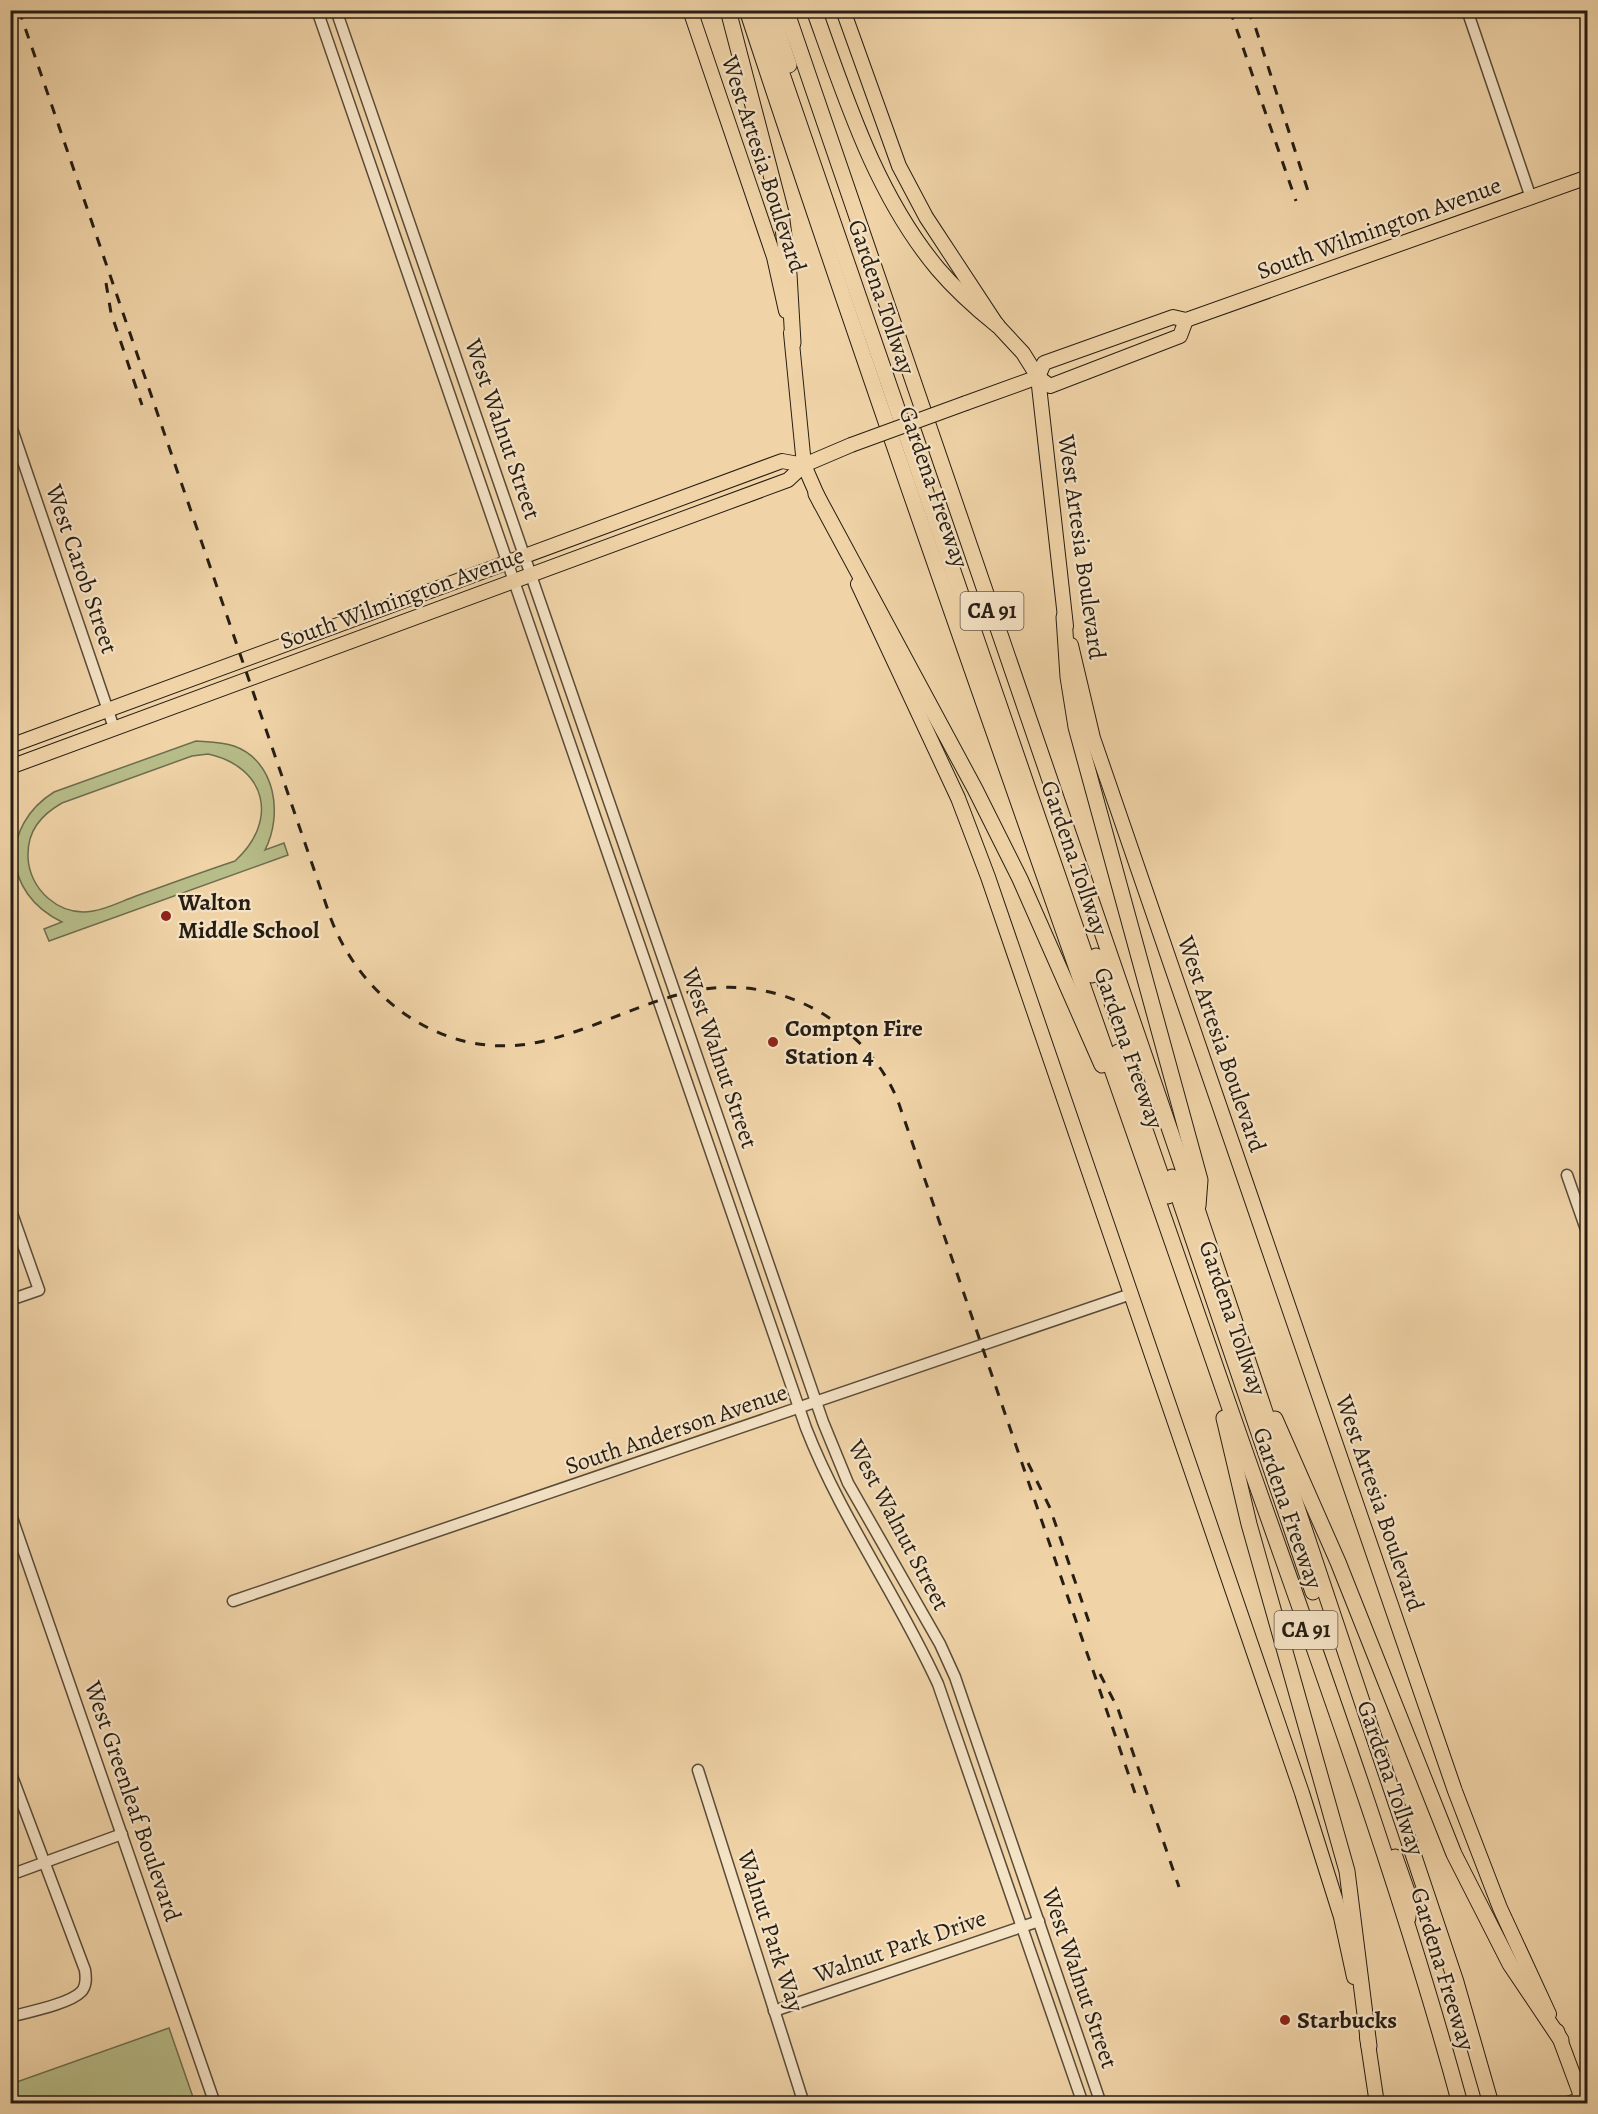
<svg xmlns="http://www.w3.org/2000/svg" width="1598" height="2114" font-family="Alegreya,serif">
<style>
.green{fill:#b7bd89;stroke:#6e6d4e;stroke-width:1.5;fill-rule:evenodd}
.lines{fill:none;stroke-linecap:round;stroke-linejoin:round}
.minor-casing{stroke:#584b38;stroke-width:13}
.major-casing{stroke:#261d13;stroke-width:16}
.highway-casing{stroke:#261d13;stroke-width:17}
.minor{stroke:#f5e3c6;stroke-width:10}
.major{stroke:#f0d4a8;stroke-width:14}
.highway{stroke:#f0d4a8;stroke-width:15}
.rail{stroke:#261d13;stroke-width:3;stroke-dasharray:10 10;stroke-linecap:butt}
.major-bridge-casing{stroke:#261d13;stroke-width:16;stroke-linecap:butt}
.major-bridge{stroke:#f0d4a8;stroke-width:14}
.poi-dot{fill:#8f2418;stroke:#f5e3c6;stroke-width:2}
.labels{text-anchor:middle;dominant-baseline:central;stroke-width:4.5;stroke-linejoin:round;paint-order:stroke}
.shield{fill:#f5e3c6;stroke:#645849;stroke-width:1.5}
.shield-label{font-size:22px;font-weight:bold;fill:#261d13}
.street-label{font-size:24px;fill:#261d13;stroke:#f5e3c6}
.poi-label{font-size:24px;font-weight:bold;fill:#261d13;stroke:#f5e3c6;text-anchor:start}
</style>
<rect width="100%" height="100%" fill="#f0d4a8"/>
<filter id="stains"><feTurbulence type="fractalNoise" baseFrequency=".00333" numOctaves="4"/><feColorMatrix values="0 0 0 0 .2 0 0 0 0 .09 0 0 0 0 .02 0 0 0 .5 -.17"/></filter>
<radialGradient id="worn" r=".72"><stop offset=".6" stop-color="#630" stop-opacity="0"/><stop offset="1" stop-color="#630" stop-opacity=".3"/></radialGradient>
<!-- green -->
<g class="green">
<path d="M196,741C209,742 222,742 234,746C276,761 283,815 265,850L284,843L288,855L49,941L44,929L62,922C2,893 0,826 54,792ZM208,754C267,767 279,821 235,861C202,872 169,884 136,896C122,901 107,909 93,911C59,917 29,889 28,857C27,831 41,815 62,803L192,756Z"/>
<path d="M169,2028L195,2103H11V2084Z"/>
</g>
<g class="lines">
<!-- minor casing -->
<g class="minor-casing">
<g id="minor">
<path d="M317,10L806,1428C841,1518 898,1596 938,1684L1083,2104"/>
<path d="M336,10L823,1422L848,1483L940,1644L955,1677L1101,2104"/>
<path d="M1467,10L1531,198"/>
<path d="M10,423L114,728"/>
<path d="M1567,1175L1588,1235"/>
<path d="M10,1208L39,1290L10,1300"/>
<path d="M10,1512L215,2104"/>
<path d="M233,1601L1131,1294"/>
<path d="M698,1770L804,2104"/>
<path d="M10,1771L85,1970C86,1977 87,1986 81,1992C69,2004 28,2012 10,2017"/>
<path d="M10,1875L122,1834"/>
<path d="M774,2011L1039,1921"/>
</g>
</g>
<!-- major casing -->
<g class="major-casing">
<g id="major">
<path d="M690,10L774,257L786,311"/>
<path d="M843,10L899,166L926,217L997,325L1023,353L1038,377L1066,626"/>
<path d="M791,333L804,465L821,504"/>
<path d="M1038,377L1050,386L1180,336L1186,320"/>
<path d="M966,403L1038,377L1044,363L1173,317L1186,320L1588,177"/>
<path d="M858,584L958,798L988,877L1302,1793L1341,1917L1354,1977"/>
<path d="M1071,645L1093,738L1455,1791L1500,1908L1549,2014"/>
<path d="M10,746L782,461L804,465"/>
<path d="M10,767L788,480L804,465L851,445"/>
<path d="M1557,2031L1584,2104"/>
<path d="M1367,2037L1377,2104"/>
<path d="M1567,2104L1582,2099L1588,2092"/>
</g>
</g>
<!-- highway casing -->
<g class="highway-casing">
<g id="highway">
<path d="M728,10L781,213L789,274L793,343"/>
<path d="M747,10C900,475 1067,935 1226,1397C1307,1631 1395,1864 1460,2104"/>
<path d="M760,10L1092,975"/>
<path d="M771,10L789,65"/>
<path d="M786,10L1198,1212L1456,1982L1491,2104"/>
<path d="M814,10C846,99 876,195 938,269C955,289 976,308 997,325"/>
<path d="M816,494L975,789L1020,879L1102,1065"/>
<path d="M1064,617L1068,677L1076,727L1200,1180L1198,1206"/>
<path d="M1096,956L1133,1064"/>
<path d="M1118,1052L1168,1196"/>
<path d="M1172,1177L1313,1592"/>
<path d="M1224,1418L1249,1524L1347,1871L1369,2046"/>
<path d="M1275,1419L1338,1562L1454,1854L1510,1964L1561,2040"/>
<path d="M1395,1857L1409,1897L1408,1918"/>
</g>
</g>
<!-- minor -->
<use href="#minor" class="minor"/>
<!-- major -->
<use href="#major" class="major"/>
<!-- highway -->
<use href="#highway" class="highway"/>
<!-- rail -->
<g class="rail">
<path d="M19,10L331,919C363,1002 447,1062 539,1042C594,1030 644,1000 699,990C783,975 866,1024 898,1101L1137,1799"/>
<path d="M1230,10L1296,201"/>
<path d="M1247,10L1255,26L1308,191"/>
<path d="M106,283L111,313L142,405"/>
<path d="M1028,1463L1050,1508L1091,1628"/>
<path d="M1100,1674L1118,1709L1179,1887"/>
</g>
<!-- major-bridge casing -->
<g class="major-bridge-casing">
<path id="major-bridge" d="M851,445L966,403"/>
</g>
<!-- major-bridge -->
<use href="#major-bridge" class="major-bridge"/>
</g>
<!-- markers -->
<g class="poi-dot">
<circle cx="166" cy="916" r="6"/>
<circle cx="773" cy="1042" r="6"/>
<circle cx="1285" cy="2020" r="6"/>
</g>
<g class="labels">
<!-- shield labels -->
<g class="shield">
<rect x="960.5" y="592" width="63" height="38" rx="4.5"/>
<rect x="1274.5" y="1611" width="63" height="38" rx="4.5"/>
</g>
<g class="shield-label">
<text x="992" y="611">CA 91</text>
<text x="1306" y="1630">CA 91</text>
</g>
<!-- street labels -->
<g class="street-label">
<text transform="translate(764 164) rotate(72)">West Artesia Boulevard</text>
<text transform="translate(1379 228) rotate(-20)">South Wilmington Avenue</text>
<text transform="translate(882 297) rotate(71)">Gardena Tollway</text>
<text transform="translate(503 429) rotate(71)">West Walnut Street</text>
<text transform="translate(934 487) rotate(71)">Gardena Freeway</text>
<text transform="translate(1082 547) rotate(82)">West Artesia Boulevard</text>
<text transform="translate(82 569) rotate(71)">West Carob Street</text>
<text transform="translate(402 598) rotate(-20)">South Wilmington Avenue</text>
<text transform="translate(1075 858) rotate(71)">Gardena Tollway</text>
<text transform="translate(1222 1044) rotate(71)">West Artesia Boulevard</text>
<text transform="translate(1129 1048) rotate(71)">Gardena Freeway</text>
<text transform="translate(720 1058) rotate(71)">West Walnut Street</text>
<text transform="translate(1233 1318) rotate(71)">Gardena Tollway</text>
<text transform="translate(676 1429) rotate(-19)">South Anderson Avenue</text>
<text transform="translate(1380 1503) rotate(71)">West Artesia Boulevard</text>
<text transform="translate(1288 1508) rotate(71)">Gardena Freeway</text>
<text transform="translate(899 1525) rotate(62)">West Walnut Street</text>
<text transform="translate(1391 1778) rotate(71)">Gardena Tollway</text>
<text transform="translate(133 1801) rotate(71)">West Greenleaf Boulevard</text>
<text transform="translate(771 1931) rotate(72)">Walnut Park Way</text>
<text transform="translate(900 1946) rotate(-19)">Walnut Park Drive</text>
<text transform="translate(1443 1969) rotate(73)">Gardena Freeway</text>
<text transform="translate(1080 1978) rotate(71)">West Walnut Street</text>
</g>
<!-- poi labels -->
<g class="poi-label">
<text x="178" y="902">Walton<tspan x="178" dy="28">Middle School</tspan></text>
<text x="785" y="1028">Compton Fire<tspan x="785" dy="28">Station 4</tspan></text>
<text x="1297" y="2020">Starbucks</text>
</g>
</g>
<!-- margin -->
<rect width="1598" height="2114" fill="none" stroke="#f0d4a8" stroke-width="36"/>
<rect x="12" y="12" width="1574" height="2090" fill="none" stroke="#261d13" stroke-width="3"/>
<rect x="18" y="18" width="1562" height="2078" fill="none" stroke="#261d13" stroke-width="1.5"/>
<rect width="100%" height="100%" filter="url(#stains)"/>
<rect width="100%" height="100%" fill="url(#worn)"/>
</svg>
